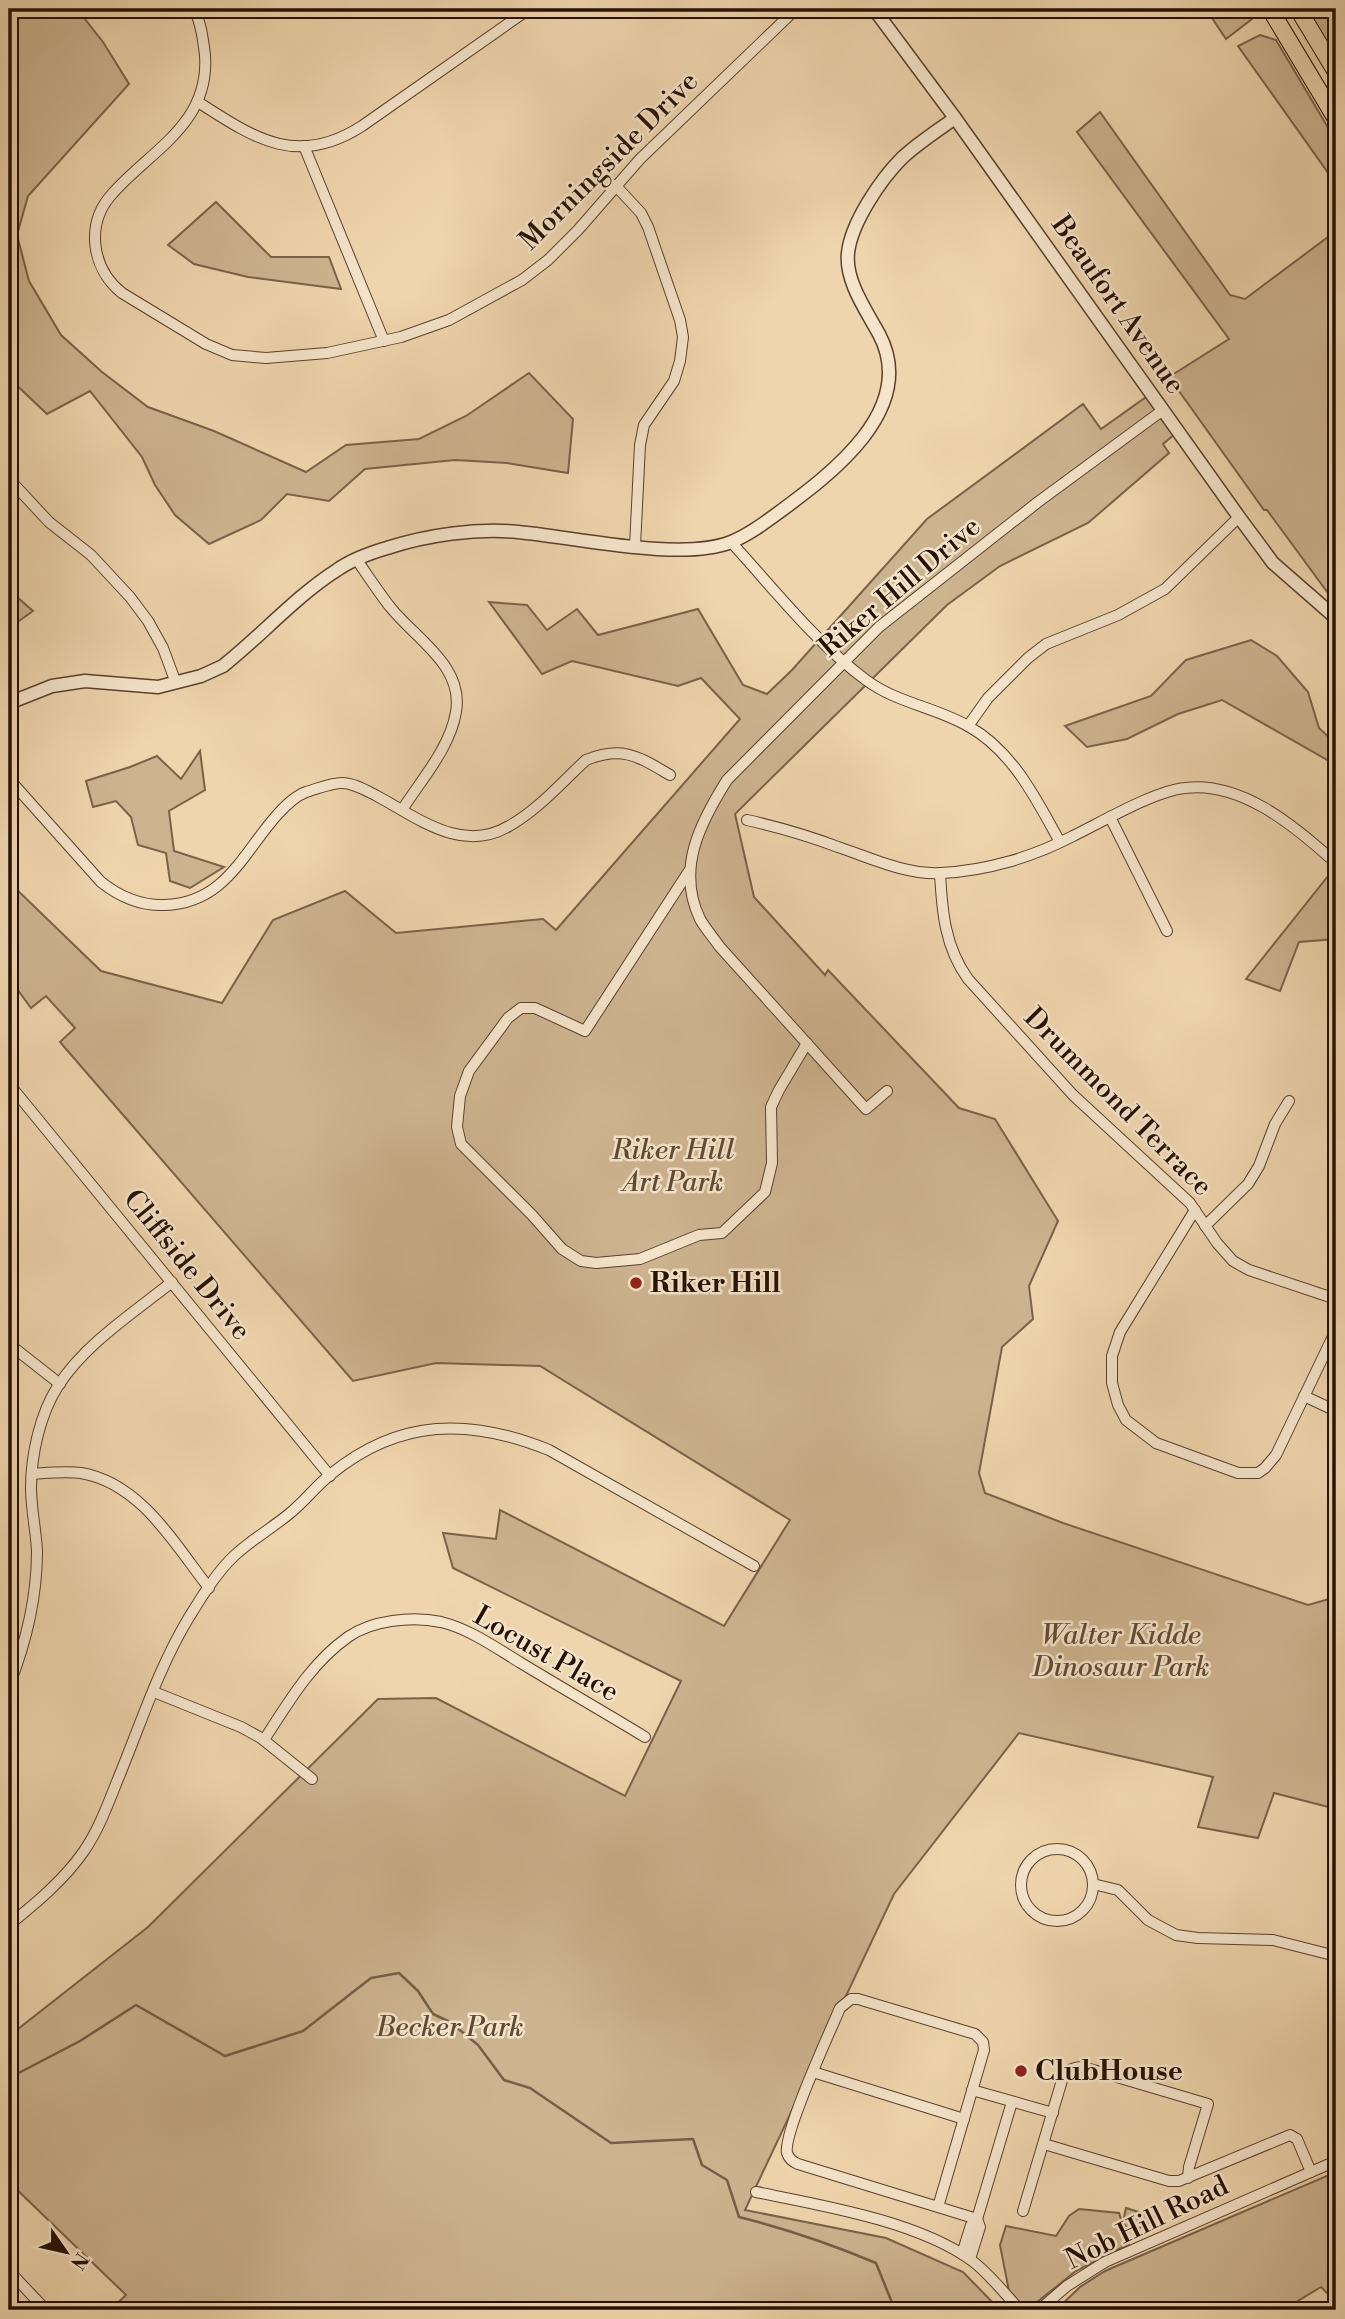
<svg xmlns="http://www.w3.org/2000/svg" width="1345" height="2319" font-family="'Libre Bodoni',serif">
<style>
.green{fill:#cdb490;stroke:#7a624a;stroke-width:2}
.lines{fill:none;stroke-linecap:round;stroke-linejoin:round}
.stream{stroke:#765e47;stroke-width:2.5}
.minor-casing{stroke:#58412e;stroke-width:12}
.tertiary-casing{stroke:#58412e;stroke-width:15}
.primary-casing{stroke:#261004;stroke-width:18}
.minor{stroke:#f5e4ca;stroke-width:10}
.tertiary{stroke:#f5e4ca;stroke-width:12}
.primary{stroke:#efd5ad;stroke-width:16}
.poi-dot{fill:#8f2418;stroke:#f5e4ca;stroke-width:2.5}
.labels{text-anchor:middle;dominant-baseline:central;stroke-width:5;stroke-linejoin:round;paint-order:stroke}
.street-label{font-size:28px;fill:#261004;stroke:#f5e4ca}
.park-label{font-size:28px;font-style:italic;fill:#604935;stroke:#f5e4ca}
.poi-label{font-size:28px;font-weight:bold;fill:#261004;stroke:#f5e4ca;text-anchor:start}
</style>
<rect width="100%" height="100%" fill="#efd5ad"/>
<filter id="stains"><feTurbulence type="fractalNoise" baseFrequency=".00286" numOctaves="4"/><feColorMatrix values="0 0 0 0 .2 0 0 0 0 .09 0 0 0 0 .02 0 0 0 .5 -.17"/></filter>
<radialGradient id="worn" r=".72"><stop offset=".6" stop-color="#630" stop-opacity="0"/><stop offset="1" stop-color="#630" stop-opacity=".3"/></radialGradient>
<!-- green -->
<g class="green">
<path d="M9,9H77L103,42L129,84L28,196L17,235L29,281L61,335L102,372L148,407L214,431L306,472L346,445L419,439L466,416L529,373L573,419L568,473L507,463L455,460L365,469L329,501L287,494L261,520L209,544L175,515L155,485L142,457L90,391L47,414L9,378L11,361L9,356Z"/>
<path d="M1209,9H1252V19L1226,39L1210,15Z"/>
<path d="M1307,9H1336V60Z"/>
<path d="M1260,35L1276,40L1336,141V184L1238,46Z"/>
<path d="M1100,112L1230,295L1245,299L1336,231V604L1267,510H1264L1169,377L1229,339L1077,132Z"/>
<path d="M216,202L271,257H329L341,289L248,277L194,264L168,245Z"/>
<path d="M1149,395L1175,434L1163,444L1169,453L1088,523L1000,566L947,605L735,814L754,897L825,975L828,970L959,1108L995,1119L1058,1221L1029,1286L1033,1319L1002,1347L979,1473L985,1493L1063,1523L1308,1605L1336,1597V1809L1274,1793L1258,1838L1198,1827L1213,1777L1019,1733L894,1894L745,2210L886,2238L963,2272L1000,2310H110L126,2295L9,2182V2036L148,1927L378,1699L436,1698L625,1796L681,1681L453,1568L443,1533L496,1539L500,1510L724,1626L790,1520L540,1366L436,1363L353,1381L60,1042L75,1028L46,996L31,1008L9,978V882L101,971L222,1003L273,920L345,891L396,933L543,919L556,930L740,719L701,678L678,686L572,661L542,674L489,602L527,605L547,630L577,609L598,635L698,609L743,685L767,694L792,670L927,519L1083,404L1101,429Z"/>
<path d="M9,590L33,611L9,628Z"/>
<path d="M1251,640L1277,656L1308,692L1319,728L1336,744V765L1222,700L1178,714L1127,739L1087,747L1065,726L1151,696L1186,660Z"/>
<path d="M200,751L205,790L169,811L174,851L224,867L190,888L170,881L166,853L138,845L131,817L116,801L93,807L86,781L130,767L157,756L181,779Z"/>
<path d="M1336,866V939L1299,942L1280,991L1246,979Z"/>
<path d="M1336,2172V2302L1321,2287L1283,2310H1056L1080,2287L1105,2271Z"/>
<path d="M1126,2208L1155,2217L1154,2220L1136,2230H1128L1123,2222Z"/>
<path d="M1079,2209L1119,2213L1129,2244L1076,2271L1027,2310L1009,2291L1000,2245L1006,2226L1056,2236L1069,2216Z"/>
</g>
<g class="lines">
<!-- stream -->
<path class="stream" d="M9,2078L80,2041L136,2005L225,2056L303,2031L371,1978L399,1973L418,1991L433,2014L450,2022L478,2045L504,2080L530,2088L611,2143L693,2139L702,2165L727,2180L739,2217C787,2229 831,2244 876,2263L895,2310"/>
<!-- minor casing -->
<g class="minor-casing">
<g id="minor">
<path d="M194,9C201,23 203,39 205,55C210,124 151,150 113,193C85,223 91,268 122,293L206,344L232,355L266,358L327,353L401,337L449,320L522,280L548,260L578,230L640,159L796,9"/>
<path d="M198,102C254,138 297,168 362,126L529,9"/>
<path d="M304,146L384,341"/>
<path d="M615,185L641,213L648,227L680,320L683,337L680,361L674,381L644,425L640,445L635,546"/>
<path d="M9,479L49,522L91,555L130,597L148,621L163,648L176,683"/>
<path d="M731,542C773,588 816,643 866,680C897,703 935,707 968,726C1013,751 1036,799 1060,842"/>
<path d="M357,560C368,576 379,593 391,608C416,639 464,666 456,712C450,748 421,780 402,810"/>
<path d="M968,726L988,698L1028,658L1046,644L1118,615L1165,589L1239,517"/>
<path d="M9,779L101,882C120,897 141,906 165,905C225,903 243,853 277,815C285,806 295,796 306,792C317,789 330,783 342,783C354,783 367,791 377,796C418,818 462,854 509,826C538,810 562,782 586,760C623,745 639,757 670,775"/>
<path d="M1110,817L1167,931"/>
<path d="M747,820C778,827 809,836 838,847C871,858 906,875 941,873C986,871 1033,857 1073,836C1102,822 1154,791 1185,788C1239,781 1291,823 1329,857"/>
<path d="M689,871L585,1031L535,1008H521L508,1018L469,1071L460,1096L457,1127L461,1144L532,1215L562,1249L581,1261L596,1263L640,1259L699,1235L722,1233L765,1192L772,1163L771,1107L779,1090L807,1043"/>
<path d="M940,873C942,912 945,947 968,979L1073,1095L1190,1203L1217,1243L1233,1261L1249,1270L1336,1299"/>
<path d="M9,1084L330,1476"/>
<path d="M887,1091L866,1109L719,946C713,937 705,928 700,919C676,869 700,823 727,780L879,627L1038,502L1163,410"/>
<path d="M1195,1210L1120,1332L1112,1356V1383L1118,1405L1126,1420L1156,1443L1238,1473H1258L1265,1468L1276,1455L1336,1330"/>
<path d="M1205,1226L1248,1184L1259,1166L1275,1124L1289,1101"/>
<path d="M9,1344L60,1384"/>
<path d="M1304,1396L1336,1411"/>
<path d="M32,1474C48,1473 65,1471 81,1473C141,1483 175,1545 209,1588"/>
<path d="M9,1686C26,1643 37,1597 37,1551C36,1530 31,1509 31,1488C31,1455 40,1414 58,1386C85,1344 133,1313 172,1282"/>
<path d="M154,1692L241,1727L261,1738L312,1779"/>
<path d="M264,1740C288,1703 311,1663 348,1637C372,1620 412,1616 441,1622C470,1629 496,1648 521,1663C562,1688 604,1712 645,1737"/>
<circle cx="1057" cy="1885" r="36"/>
<path d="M1093,1884L1118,1890L1148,1920L1176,1935L1198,1938L1273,1940L1336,1956"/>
<path d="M9,1925C36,1903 64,1880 84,1851C99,1829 108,1804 118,1779C140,1726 158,1669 188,1619C201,1598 216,1573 234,1556C251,1540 272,1528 289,1514C304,1502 316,1486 331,1474C400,1418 470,1418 549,1450L754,1566"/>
<path d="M813,2072L964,2119"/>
<path d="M972,2090L1053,2113"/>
<path d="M1044,2144L1169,2181H1179L1290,2135L1297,2139L1311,2172"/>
<path d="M756,2192C820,2205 917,2221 971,2260C989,2273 1004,2293 1020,2310"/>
<path d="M938,2207L984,2050L983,2042L975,2034L858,1999H851L840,2008C830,2032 783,2133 787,2153C789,2159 793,2162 798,2164L977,2219"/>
<path d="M1023,2211L1063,2077C1068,2070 1073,2067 1083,2067L1208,2104L1189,2167L1188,2178"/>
<path d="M962,2254L971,2225L977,2219L1012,2102"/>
<path d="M970,2259L980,2227L977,2219"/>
<path d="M9,2271L46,2310"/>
<path d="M9,2292L19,2282"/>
<path d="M1039,2310L1067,2286L1105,2262L1336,2161"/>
</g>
</g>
<!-- tertiary casing -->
<g class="tertiary-casing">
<g id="tertiary">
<path d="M874,9L955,118L1239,517L1273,563L1336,618"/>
<path d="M9,703L52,686L85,681L158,687L201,676L223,666C261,636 296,596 337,570C351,560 370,553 387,548C427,535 476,528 518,532C574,537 681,562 731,542C748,535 763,524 778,513C831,474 919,409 879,334C866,310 845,281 848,253C851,223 881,179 902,158C918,143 937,131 955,118"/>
</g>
</g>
<!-- primary casing -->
<g class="primary-casing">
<g id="primary">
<path d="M1270,9L1336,119"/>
<path d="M1298,9L1336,72"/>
</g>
</g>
<!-- minor -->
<use href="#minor" class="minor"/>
<!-- tertiary -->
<use href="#tertiary" class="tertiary"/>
<!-- primary -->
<use href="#primary" class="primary"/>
</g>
<!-- markers -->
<g class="poi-dot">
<circle cx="636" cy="1283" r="7"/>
<circle cx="1021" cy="2071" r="7"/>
</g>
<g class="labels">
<!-- street labels -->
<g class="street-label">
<text transform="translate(609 161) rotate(-45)">Morningside Drive</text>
<text transform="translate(1118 305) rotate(55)">Beaufort Avenue</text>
<text transform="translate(900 587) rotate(-40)">Riker Hill Drive</text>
<text transform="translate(1118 1102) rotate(45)">Drummond Terrace</text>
<text transform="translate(187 1265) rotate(51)">Cliffside Drive</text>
<text transform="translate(546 1654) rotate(30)">Locust Place</text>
<text transform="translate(1147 2223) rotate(-26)">Nob Hill Road</text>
</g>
<!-- park labels -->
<g class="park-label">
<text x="673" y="1150">Riker Hill<tspan x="673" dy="32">Art Park</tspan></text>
<text x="1121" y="1635">Walter Kidde<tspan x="1121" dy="32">Dinosaur Park</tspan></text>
<text x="450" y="2027">Becker Park</text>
</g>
<!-- poi labels -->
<g class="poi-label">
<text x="650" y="1283">Riker Hill</text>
<text x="1035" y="2071">ClubHouse</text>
</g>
</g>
<!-- margin -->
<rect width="1345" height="2319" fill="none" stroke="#efd5ad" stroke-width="35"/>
<rect x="10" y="10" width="1324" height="2298" fill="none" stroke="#261004" stroke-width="3.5"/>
<rect x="18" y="18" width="1310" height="2284" fill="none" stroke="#261004" stroke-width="2"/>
<!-- north arrow -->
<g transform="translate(66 2252) rotate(124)" stroke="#f5e4ca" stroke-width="5" paint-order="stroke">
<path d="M0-5L12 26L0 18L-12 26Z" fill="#261004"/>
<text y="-10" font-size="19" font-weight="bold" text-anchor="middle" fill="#261004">N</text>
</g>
<rect width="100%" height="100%" filter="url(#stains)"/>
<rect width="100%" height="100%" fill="url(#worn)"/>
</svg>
